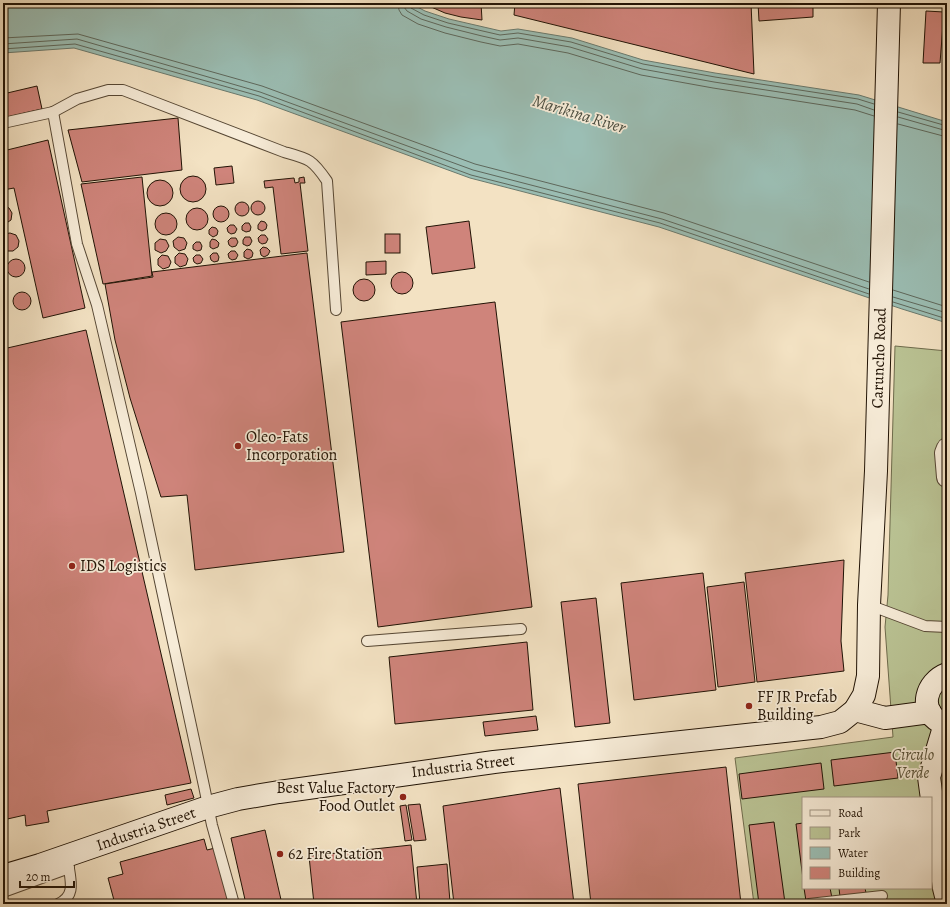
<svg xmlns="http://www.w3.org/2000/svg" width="950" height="907" font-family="Alegreya,serif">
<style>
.green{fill:#bac394;stroke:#6e6b4c;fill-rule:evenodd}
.water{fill:#9bbeb4;stroke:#6a7a6e}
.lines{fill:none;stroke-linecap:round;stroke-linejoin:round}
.shore{stroke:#5e685c;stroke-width:1}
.building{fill:#cf847b;stroke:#211305}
.lane-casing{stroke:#564734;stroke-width:12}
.street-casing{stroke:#564734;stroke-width:22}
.secondary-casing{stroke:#211305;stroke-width:24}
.lane{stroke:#f7ecd8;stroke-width:10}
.street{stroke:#f7ecd8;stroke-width:20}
.secondary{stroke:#f7ecd8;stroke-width:22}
.poi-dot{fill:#8f2418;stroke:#f7ecd8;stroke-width:1.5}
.labels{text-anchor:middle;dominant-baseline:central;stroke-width:3.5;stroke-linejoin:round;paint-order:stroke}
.street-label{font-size:16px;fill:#211305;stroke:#f7ecd8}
.poi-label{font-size:16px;fill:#211305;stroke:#f7ecd8;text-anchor:start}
.park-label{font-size:16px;font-style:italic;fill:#575137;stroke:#f7ecd8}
.water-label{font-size:17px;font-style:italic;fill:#4c4f42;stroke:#f7ecd8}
</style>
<rect width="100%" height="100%" fill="#f3e2c3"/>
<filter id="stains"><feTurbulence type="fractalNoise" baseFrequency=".005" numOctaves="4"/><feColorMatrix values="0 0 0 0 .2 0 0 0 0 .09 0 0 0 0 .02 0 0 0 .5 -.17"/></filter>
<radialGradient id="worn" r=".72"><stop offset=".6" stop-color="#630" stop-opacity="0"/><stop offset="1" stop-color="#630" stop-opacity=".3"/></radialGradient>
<!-- green -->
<path class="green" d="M895,346L947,351V904H754L735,758L893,737L885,627L888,595ZM803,798H931V888H803Z"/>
<!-- water -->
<path class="water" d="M3,3H410L425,11L449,19L501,31L518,29L572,38L643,60L715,73L859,95L947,122V323L902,309L659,227L470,178L257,100L74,48L3,53Z"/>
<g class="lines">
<!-- shore -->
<g class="shore">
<path d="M398,3L399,10L402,15L418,24L445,33L481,42L500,46L518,44L568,53L641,75L713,88L855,110L874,116"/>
<path d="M404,3V7L407,11L421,19L446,27L482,36L500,40L518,38L570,47L642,69L714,82L857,104L874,110"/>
<path d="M409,3L411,8L424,15L448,23L500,35L518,33L571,42L643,64L715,77L858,99L874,104"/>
<path d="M3,38L78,34L262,86L475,164L664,213L869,282"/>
<path d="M3,44L77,39L260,92L473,170L662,219L869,289"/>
<path d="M3,49L75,44L259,96L471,175L660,223L869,294"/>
<path d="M898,112L947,126"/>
<path d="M898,117L947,131"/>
<path d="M898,124L947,137"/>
<path d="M893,290L947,307"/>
<path d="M893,297L947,313"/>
<path d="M893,302L947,319"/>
</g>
</g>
<!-- building -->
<g class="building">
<path d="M422,3H481L482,20L461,17L445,13Z"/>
<path d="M515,3H751L754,74L514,15Z"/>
<path d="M758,3H813V17L759,21Z"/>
<path d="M926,11L944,12L940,63H923Z"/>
<path d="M37,86L42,109L3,118V94Z"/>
<path d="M178,118L182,170L82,182L68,130Z"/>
<path d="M48,140L85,308L43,318L14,188L3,190V151Z"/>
<path d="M232,166L234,183L216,185L214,168Z"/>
<circle cx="193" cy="189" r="13"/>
<path d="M142,177L152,276L103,284L81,184Z"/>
<path d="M304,177L305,183H300L308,251L281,254L273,187L265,188L264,181L294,178L295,183L299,182V178Z"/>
<circle cx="160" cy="193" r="13"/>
<circle cx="258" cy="208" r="7"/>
<circle cx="242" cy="209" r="7"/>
<path d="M3,205L9,208L12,213L11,220L5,224H3Z"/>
<circle cx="221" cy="214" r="8"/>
<circle cx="197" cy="219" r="11"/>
<circle cx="166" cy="224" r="11"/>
<path d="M261,221L265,222L267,225L266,229L262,231L258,229V225Z"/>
<path d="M469,221L475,268L432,274L426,227Z"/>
<path d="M245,223H249L251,227L250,231L246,232L242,230V226Z"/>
<path d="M230,225H234L237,229L235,233L231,234L228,232L227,228Z"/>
<path d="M212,227L216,228L218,231L217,235L213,237L209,234V230Z"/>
<path d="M10,233L16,235L19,241L18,247L13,251H6L3,248V236L4,234Z"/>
<rect x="385" y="234" width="15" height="19"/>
<path d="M261,235H265L268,239L266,243L262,244L259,242L258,238Z"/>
<path d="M178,237L184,238L187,243L185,249L179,251L174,247L173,241Z"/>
<path d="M245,237H250L252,241L250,245L247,246L243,244V240Z"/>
<path d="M231,238H236L238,242L236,246L232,247L229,245L228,241Z"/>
<path d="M160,239L166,240L169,246L166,251L161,253L155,250V243Z"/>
<path d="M212,239L216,240L219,243L218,247L213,249L210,247V242Z"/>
<path d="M196,242H200L202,246L201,250L197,251L193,249V245Z"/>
<path d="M263,247L267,248L270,251L268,255L264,257L261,255L260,250Z"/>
<path d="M247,249L251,250L253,253L252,257L248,259L244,257V252Z"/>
<path d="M231,251H235L238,255L236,259L232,260L229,258L228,254Z"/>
<path d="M179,253L185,254L188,259L186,265L180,267L175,263V257Z"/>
<path d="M213,253H217L219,257L218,261L214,262L211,260L210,256Z"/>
<path d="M307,253L344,552L195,570L187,495L161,497L130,398L115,340L105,284L153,277L152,272Z"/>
<path d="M162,255L168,256L171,262L169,267L163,269L158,265V259Z"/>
<path d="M196,255H200L203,259L201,263L197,264L194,262L193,258Z"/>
<circle cx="16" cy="268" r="9"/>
<path d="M386,261V274L366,275V262Z"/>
<circle cx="402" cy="283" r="11"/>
<circle cx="364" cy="290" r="11"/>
<circle cx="22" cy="301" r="9"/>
<path d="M495,302L532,607L378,627L341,322Z"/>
<path d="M86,330L191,783L47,811L49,822L26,826L25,815L3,820V349Z"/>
<path d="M844,560L841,641L844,671L757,682L745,573Z"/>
<path d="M703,573L716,690L634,700L621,583Z"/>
<path d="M744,582L755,682L718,687L707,587Z"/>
<path d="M596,598L610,723L575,727L561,602Z"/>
<path d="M527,642L533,710L395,724L389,657Z"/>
<path d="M536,716L538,730L485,736L483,722Z"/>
<path d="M895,752L898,778L834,786L831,760Z"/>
<path d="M821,763L824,789L742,799L739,774Z"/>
<path d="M726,767L741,904H591L578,784Z"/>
<path d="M560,788L574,904H454L443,806Z"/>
<path d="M191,789L194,798L167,805L165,795Z"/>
<path d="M420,804L426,840L414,841L408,805Z"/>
<path d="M406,805L412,840L405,841L400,806Z"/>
<path d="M774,822L785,903L759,904L749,825Z"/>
<path d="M803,823V879L796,824Z"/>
<path d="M265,830L282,904H246L231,838Z"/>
<path d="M204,839L207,850L215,848L230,904H115L108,878L123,874L120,862Z"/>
<path d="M411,845L417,904H314L309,856Z"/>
<path d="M447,864L450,902L440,904H420L417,867Z"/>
<path d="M804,888H830L832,898L806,901Z"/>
<path d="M839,888H865L866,893L840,897Z"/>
</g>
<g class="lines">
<!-- lane casing -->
<g class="lane-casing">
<g id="lane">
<path d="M53,112L77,244L97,305L141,493L204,786L212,825L234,904"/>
<path d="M3,123L53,112L77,99L108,90H123L284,152C309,159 312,159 327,181L336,310"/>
<path d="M869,605L925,626L947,627"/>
<path d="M367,641L521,629"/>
<path d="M3,892L69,868"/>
<path d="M58,904C77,896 70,879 68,862"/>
<path d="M809,904L882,896"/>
</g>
</g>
<!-- street casing -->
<g class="street-casing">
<path id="street" d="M947,448L945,453L947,477"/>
</g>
<!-- secondary casing -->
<g class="secondary-casing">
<g id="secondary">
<path d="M855,710L885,718L930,712"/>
<path d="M940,722C918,710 926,682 947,674"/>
<path d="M945,724L929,777L944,888L947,900"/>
<path d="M3,876L40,865L208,807L238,799L279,792L494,762L821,727L840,722L855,710L864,695L868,676L869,605L876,471L889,3"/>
</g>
</g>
<!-- lane -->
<use href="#lane" class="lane"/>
<!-- street -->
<use href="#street" class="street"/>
<!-- secondary -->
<use href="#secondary" class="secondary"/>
</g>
<!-- markers -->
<g class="poi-dot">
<circle cx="238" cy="446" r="4"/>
<circle cx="72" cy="566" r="4"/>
<circle cx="749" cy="706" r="4"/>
<circle cx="403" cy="797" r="4"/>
<circle cx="280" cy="854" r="4"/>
</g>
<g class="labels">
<!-- street labels -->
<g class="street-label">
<text transform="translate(879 358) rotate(-88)">Caruncho Road</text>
<text transform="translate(463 766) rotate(-7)">Industria Street</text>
<text transform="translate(146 829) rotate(-19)">Industria Street</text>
</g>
<!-- poi labels -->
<g class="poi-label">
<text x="246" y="437">Oleo-Fats<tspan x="246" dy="18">Incorporation</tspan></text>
<text x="80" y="566">IDS Logistics</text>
<text x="757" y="697">FF JR Prefab<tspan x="757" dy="18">Building</tspan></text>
<text x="395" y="788" text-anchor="end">Best Value Factory<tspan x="395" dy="18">Food Outlet</tspan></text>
<text x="288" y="854">62 Fire Station</text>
</g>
<!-- park labels -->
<g class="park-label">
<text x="913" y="755">Circulo<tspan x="913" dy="18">Verde</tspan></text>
</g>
<!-- water labels -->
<g class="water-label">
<text transform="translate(579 114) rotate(17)">Marikina River</text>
</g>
</g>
<!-- margin -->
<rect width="950" height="907" fill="none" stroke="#f3e2c3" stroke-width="16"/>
<rect x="4" y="4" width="942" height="899" fill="none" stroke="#211305" stroke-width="2"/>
<rect x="8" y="8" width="934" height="891" fill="none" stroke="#211305"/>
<!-- legend -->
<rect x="802" y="797" width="130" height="92" fill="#f7ecd8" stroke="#a19584"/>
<rect x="810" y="810" width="20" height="6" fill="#f7ecd8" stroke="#a19584"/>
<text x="838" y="817" font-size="12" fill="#211305">Road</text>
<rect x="810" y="827" width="20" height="12" fill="#bac394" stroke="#a19584"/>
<text x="838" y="837" font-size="12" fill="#211305">Park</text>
<rect x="810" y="847" width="20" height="12" fill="#9bbeb4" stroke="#a19584"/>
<text x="838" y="857" font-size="12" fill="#211305">Water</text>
<rect x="810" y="867" width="20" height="12" fill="#cf847b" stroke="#a19584"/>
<text x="838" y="877" font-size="12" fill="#211305">Building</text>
<!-- scale -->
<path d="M20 881v6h54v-6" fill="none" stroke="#211305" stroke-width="2"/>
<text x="26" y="881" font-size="12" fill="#211305" stroke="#f7ecd8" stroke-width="3" paint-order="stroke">20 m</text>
<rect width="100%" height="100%" filter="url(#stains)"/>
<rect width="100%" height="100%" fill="url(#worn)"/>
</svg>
